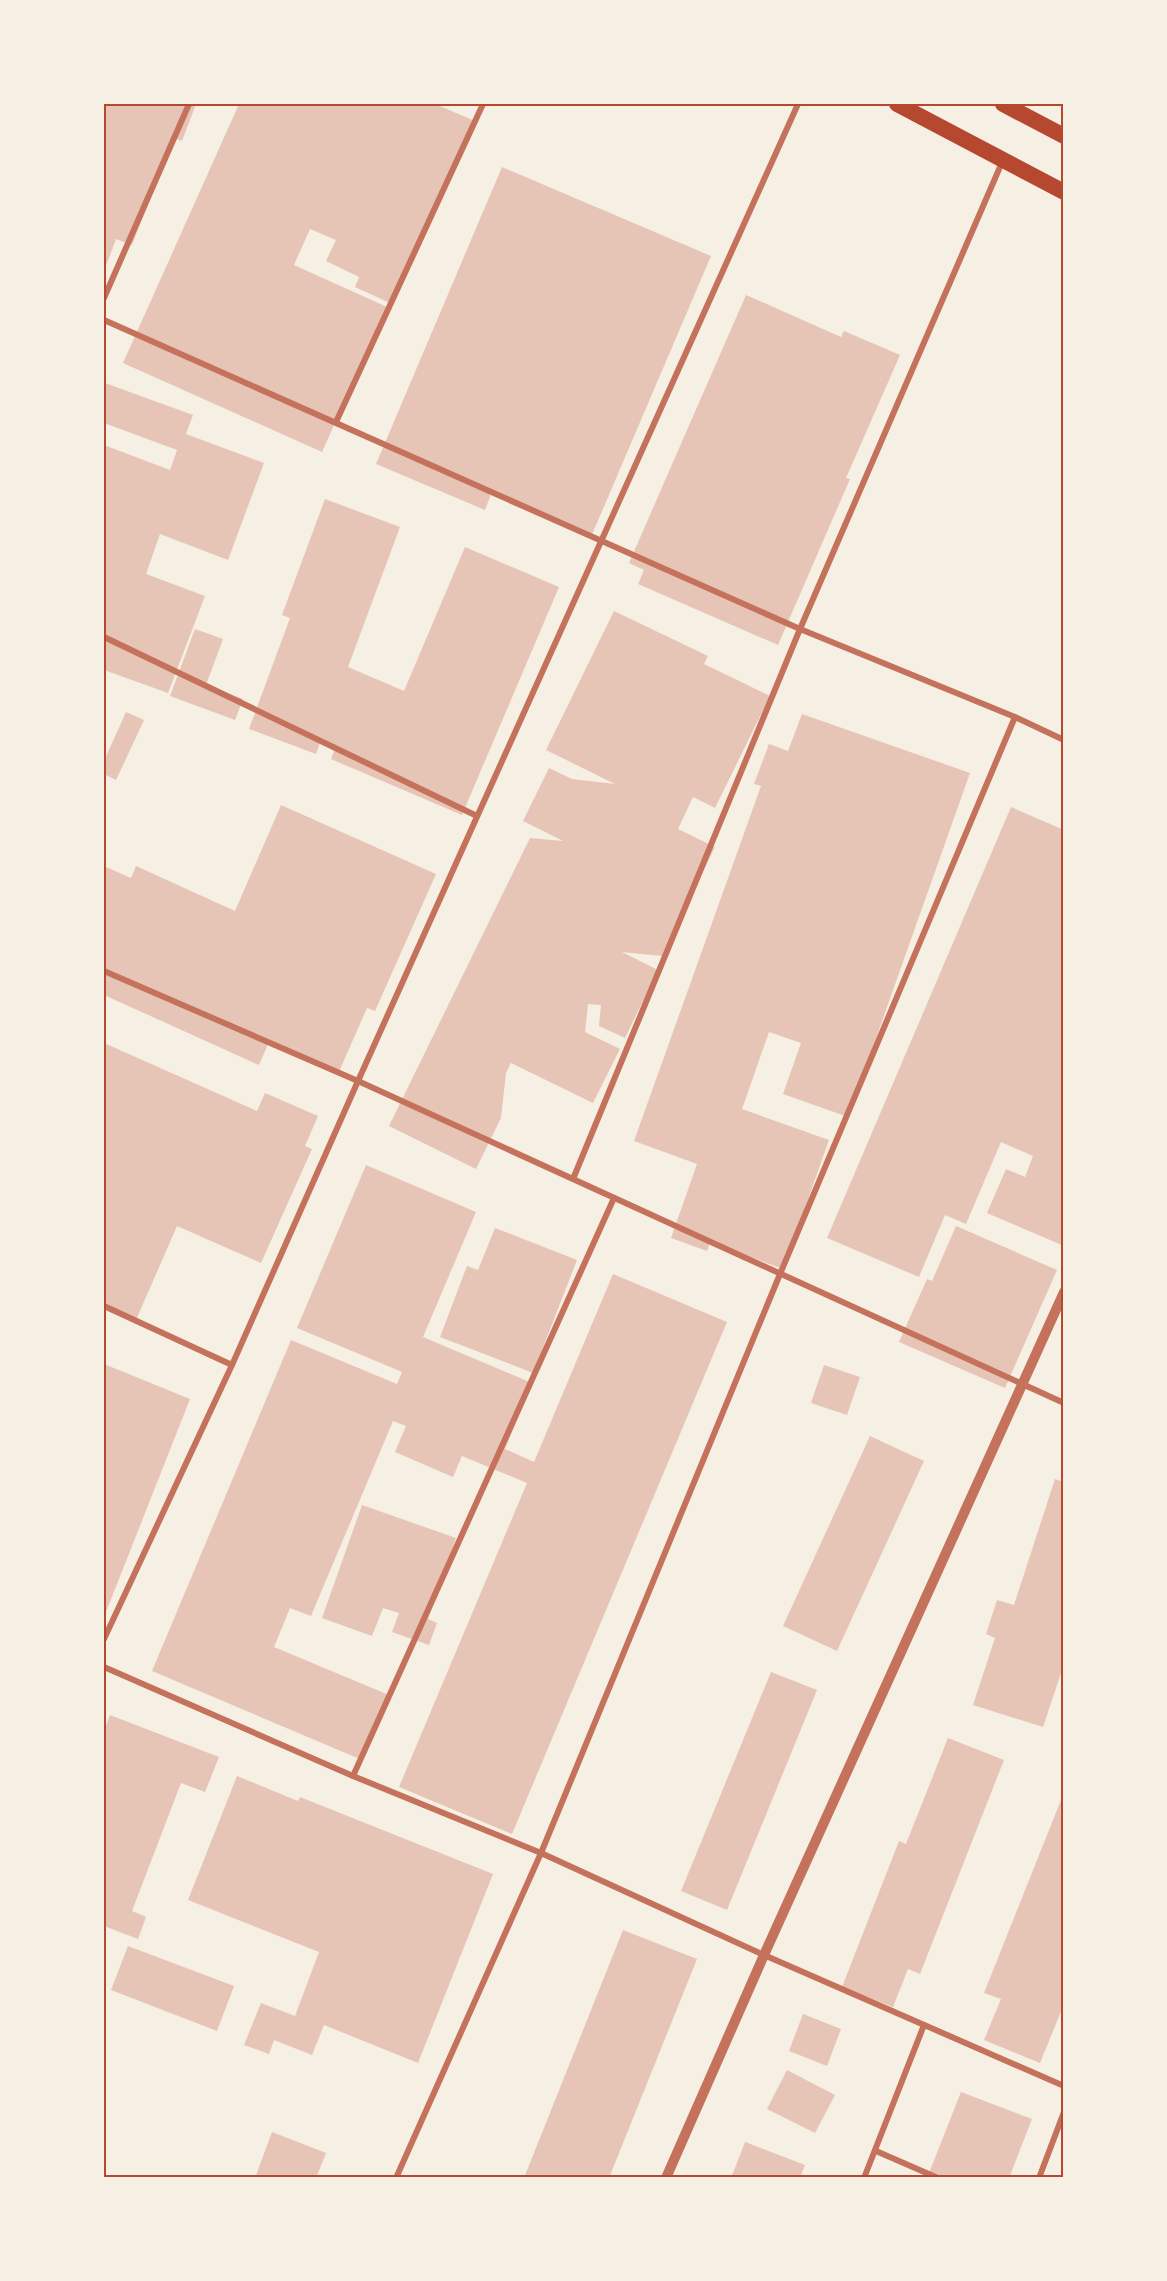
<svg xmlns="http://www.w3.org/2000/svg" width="1167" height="2281" font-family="Merriweather,serif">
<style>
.building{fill:#e6c5b7}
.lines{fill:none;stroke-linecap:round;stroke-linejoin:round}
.minor{stroke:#c5725c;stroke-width:6}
.tertiary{stroke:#c5725c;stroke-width:10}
.trunk{stroke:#b5482f;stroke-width:16}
.neatline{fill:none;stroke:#b5482f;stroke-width:2}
</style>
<rect width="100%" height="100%" fill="#f6efe4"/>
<!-- building -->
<g class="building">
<path d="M104,104H196L182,141L174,138L132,245L116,239L104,271Z"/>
<path d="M239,104H435L475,121L392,304L355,287L359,277L326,261L336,240L310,229L294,265L387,307L322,452L123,363Z"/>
<path d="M502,167L711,256L591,537L491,494L485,510L376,464Z"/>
<path d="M746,295L841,337L844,331L900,355L846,478L850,479L778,645L638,584L644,570L629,563Z"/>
<path d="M105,383L193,415L186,434L264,463L228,560L160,534L146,574L205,596L168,693L104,670V445L170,470L177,450L104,423Z"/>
<path d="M325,499L400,527L348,667L404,691L465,547L559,587L462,815L331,759L336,746L321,740L316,754L249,729L290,618L282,615Z"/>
<path d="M614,611L708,656L704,664L770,696L715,808L693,797L678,829L715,847L662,956L622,952L658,970L625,1038L599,1026L601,1005L588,1004L585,1032L620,1049L593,1103L511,1063L506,1073L501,1118L476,1169L389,1126L530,838L563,841L523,821L549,768L572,779L615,784L546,750Z"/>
<path d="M195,629L223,639L206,685L243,699L235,720L170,696Z"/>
<path d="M126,712L144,720L116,780L104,774V761Z"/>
<path d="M802,714L970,773L848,1117L783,1094L801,1043L769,1032L742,1109L829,1140L783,1269L710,1242L707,1251L671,1238L697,1164L634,1141L761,786L754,784L769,744L788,751Z"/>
<path d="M281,805L436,874L375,1011L367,1008L338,1074L269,1042L259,1065L104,995V866L131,878L136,866L235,911Z"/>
<path d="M1011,807L1064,830V1246L987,1213L1006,1169L1025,1177L1033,1156L1001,1142L966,1224L945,1215L919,1277L827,1238Z"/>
<path d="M104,1043L257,1111L265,1093L318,1116L305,1146L312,1149L261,1263L177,1226L136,1320L104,1306Z"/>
<path d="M366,1165L476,1212L423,1337L532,1383L505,1449L534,1462L613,1274L727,1322L512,1834L399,1787L527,1483L462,1456L453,1477L395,1452L406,1426L393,1421L311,1616L290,1608L274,1647L389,1695L362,1760L152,1671L291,1340L397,1384L402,1372L297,1328Z"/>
<path d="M956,1226L1057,1270L1005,1388L899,1342L927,1279L932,1281Z"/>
<path d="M495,1228L577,1260L533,1373L440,1337L467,1266L478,1270Z"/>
<path d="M104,1364L190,1399L104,1617Z"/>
<path d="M824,1365L860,1377L847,1415L811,1403Z"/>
<path d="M870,1436L924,1461L837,1651L783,1626Z"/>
<path d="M1055,1479L1064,1482V1664L1043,1727L973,1705L995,1638L986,1634L997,1600L1014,1605Z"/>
<path d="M362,1505L456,1538L428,1619L437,1623L429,1645L392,1632L399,1613L383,1608L372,1636L322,1618Z"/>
<path d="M771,1672L817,1690L727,1910L681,1891Z"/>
<path d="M110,1715L219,1757L205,1792L181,1783L132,1911L146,1917L138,1939L104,1926V1731Z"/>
<path d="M948,1738L1004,1760L920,1974L908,1969L893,2007L842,1987L899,1841L906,1844Z"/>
<path d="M237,1776L298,1801L300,1797L493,1874L418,2063L324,2025L312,2055L274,2040L269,2054L244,2045L261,2003L295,2016L319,1952L188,1900Z"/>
<path d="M1063,1795L1064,2004L1040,2063L984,2040L1001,1999L984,1993Z"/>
<path d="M623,1930L697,1959L609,2178H524Z"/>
<path d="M128,1946L234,1986L217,2031L111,1990Z"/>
<path d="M803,2014L841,2029L827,2066L789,2051Z"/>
<path d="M787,2070L835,2095L815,2133L767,2109Z"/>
<path d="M961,2092L1032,2119L1009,2178H927Z"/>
<path d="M272,2132L326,2153L316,2178H255Z"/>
<path d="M745,2142L805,2165L800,2178H731Z"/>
</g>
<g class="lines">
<!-- minor -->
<g class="minor">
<path d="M104,298L189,104"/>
<path d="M104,320L800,629L1015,717L1064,740"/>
<path d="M336,422L483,104"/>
<path d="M104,637L477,816"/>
<path d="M104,971L358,1081L1064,1403"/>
<path d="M573,1179L800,629L1003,160"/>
<path d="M104,1306L232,1365"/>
<path d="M104,1639L232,1365L358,1081L798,104"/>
<path d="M104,1667L353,1776L541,1853L764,1955L1064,2086"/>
<path d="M353,1776L614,1198"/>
<path d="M876,2151L938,2178"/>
<path d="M396,2178L541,1853L780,1274L1015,717"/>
<path d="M864,2178L924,2025"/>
<path d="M1039,2178L1064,2112"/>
</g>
<!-- tertiary -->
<path class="tertiary" d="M666,2178L764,1955L1064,1292"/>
<!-- trunk -->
<g class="trunk">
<path d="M897,104L1064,192"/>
<path d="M1003,104L1064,136"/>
</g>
</g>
<!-- border -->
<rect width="1167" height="2281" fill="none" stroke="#f6efe4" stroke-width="210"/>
<rect x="105" y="105" width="957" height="2071" class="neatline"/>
</svg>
